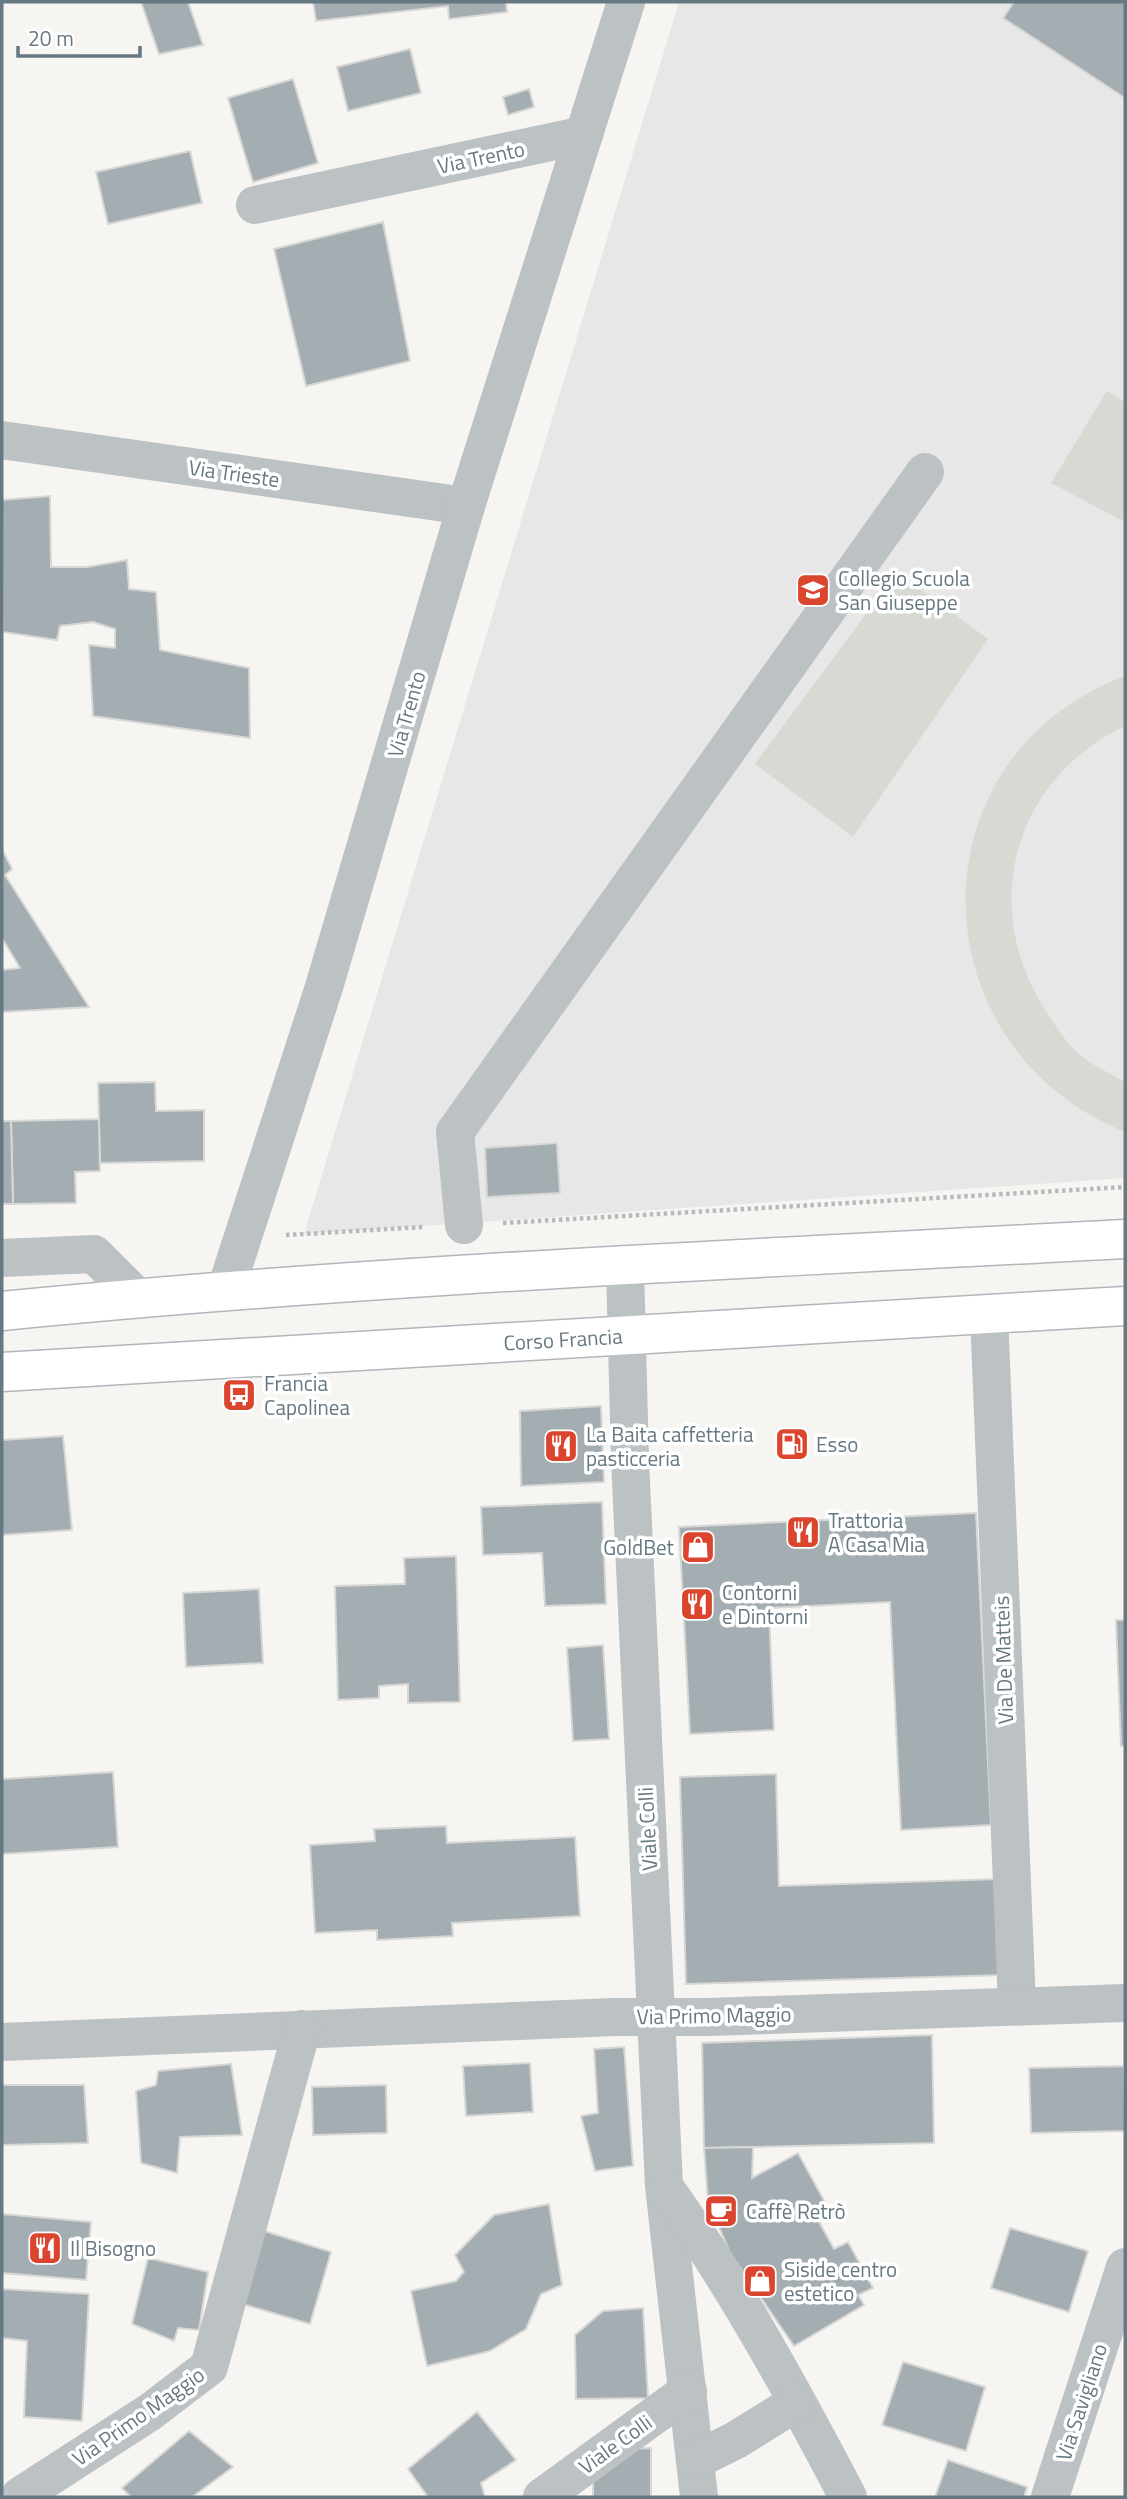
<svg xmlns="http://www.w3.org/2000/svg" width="1127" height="2499" font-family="'Titillium Web',sans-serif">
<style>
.built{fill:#e6e7e6}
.green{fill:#d6dad2}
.building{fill:#a4adb2;stroke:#d7d7d5;stroke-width:2}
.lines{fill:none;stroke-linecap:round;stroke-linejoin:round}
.major-casing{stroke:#b0b6b9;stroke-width:41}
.path{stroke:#b7babc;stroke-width:4.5;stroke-dasharray:3.5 3.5;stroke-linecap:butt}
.minor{stroke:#bcc1c4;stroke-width:38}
.major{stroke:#fff;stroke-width:38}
.labels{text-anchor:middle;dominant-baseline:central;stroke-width:7;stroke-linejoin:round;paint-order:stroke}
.street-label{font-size:21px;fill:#667882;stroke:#fff}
.poi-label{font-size:21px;fill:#667882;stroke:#fff;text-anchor:start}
</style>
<rect width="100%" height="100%" fill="#f6f5f2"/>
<!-- built -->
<path class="built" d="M679,2H1125V1178L304,1234Z"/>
<!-- green -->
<g class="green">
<path d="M1107,391L1125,402V522L1051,483Z"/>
<path d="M897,572L988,639L853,837L755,764Z"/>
<path d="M1125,676V726C1014,779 979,905 1044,1008C1054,1024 1066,1043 1080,1055C1093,1066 1110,1073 1125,1082V1132C915,1046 910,757 1125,676Z"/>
</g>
<!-- building -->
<g class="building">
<path d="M141,2H188L203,45L159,54Z"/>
<path d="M313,2H506L507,12L449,19L448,6L316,21Z"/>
<path d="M1014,2H1125V98L1003,18Z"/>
<path d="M410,49L421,93L348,111L337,67Z"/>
<path d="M293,79L318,163L253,182L228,98Z"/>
<path d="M529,89L534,107L508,115L503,97Z"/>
<path d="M190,151L202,203L108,224L96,172Z"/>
<path d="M383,222L410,361L306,386L274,249Z"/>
<path d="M50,496L51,567H87L127,560L129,589L156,592L160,650L249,668L250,738L93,716L89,645L115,648V629L93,622L60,626L57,640L3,632L2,500Z"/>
<path d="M2,849L12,869L5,875L89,1007L2,1012V970L20,968L2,938Z"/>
<path d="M155,1082L156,1111L204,1110V1161L100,1163L98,1083Z"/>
<path d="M99,1119L100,1171L75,1172L76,1203L13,1204L11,1121Z"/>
<path d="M2,1121H11L13,1204H2Z"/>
<path d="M557,1143L560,1193L487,1197L485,1148Z"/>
<path d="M601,1406L604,1482L521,1486L520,1411Z"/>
<path d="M63,1436L72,1530L2,1535V1440Z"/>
<path d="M602,1502L606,1604L545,1606L542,1553L483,1555L481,1507Z"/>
<path d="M976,1513L991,1825L901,1830L890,1602L769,1608L774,1730L690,1734L679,1527Z"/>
<path d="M456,1556L460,1702L408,1703V1684L379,1686V1698L338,1700L335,1586L405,1584L404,1558Z"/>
<path d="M259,1589L263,1663L186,1667L183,1593Z"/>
<path d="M1116,1620H1125V1746H1121Z"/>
<path d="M603,1645L609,1739L573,1741L567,1648Z"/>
<path d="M113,1772L118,1847L2,1854V1779Z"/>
<path d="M776,1774L779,1886L1001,1879L1004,1975L686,1984L680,1777Z"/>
<path d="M446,1826L447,1843L575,1837L580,1916L452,1923L453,1936L377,1940V1930L315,1933L310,1845L375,1841L374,1829Z"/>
<path d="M932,2035L934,2143L704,2148L702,2043Z"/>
<path d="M624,2047L633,2166L595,2171L581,2116L598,2113L594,2049Z"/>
<path d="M530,2063L533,2112L466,2116L463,2066Z"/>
<path d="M231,2064L242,2135L180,2137L177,2173L141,2163L136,2091L156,2085L158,2071Z"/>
<path d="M1124,2066L1125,2131L1031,2133L1029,2068Z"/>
<path d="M2,2085H84L88,2143L2,2145Z"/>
<path d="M386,2085L387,2133L313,2135L312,2087Z"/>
<path d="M753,2147L752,2178L798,2153L832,2215L819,2222L834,2249L848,2242L873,2288L858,2295L864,2305L794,2346L730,2253L708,2201L704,2148Z"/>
<path d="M549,2204L562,2285L541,2294L526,2329L490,2351L427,2366L411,2291L456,2281L464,2272L455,2255L494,2215Z"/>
<path d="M2,2214L91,2222L86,2280L2,2273Z"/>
<path d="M1010,2228L1088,2251L1069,2312L991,2288Z"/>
<path d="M261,2230L331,2252L310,2324L236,2302Z"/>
<path d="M148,2258L208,2272L199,2330L178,2328L174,2341L132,2324Z"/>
<path d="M2,2289L89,2294L82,2421L24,2417L27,2341L2,2338Z"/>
<path d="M643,2308L648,2398L576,2399L575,2335L603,2311Z"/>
<path d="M903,2362L985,2387L966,2451L882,2425Z"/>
<path d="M477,2412L516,2460L481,2483L485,2497H428L408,2469Z"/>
<path d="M189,2431L233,2467L192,2497H131L122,2488Z"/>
<path d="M651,2448V2497H593V2463L610,2450Z"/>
<path d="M948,2460L1027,2487L1024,2497H935Z"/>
</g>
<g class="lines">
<!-- major casing -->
<g class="major-casing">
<g id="major">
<path d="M2,1311C375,1274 751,1259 1125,1239"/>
<path id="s1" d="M2,1372L1125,1306"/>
</g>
</g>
<!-- path -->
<g class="path">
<path d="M503,1223L1125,1187"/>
<path d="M286,1235L424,1227"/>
</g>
<!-- minor -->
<g class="minor">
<path d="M255,205L584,135"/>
<path d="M2,440L466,506"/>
<path d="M464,1225L455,1132L925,472"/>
<path d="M2,1258L94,1254L137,1297"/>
<path d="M625,1266L630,1460L664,2186L699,2497"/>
<path d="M225,1292L324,987L466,506L626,2"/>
<path d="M989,1314L1017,2006"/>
<path d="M2,2042L615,2017H708L1125,2003"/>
<path d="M666,2189C735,2286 793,2392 848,2497"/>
<path d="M696,2460L736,2440L797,2402"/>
<path d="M20,2496L150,2412L209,2367L302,2029"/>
<path d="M542,2497L688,2391"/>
<path d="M1050,2497L1125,2267"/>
</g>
<!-- major -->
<use href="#major" class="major"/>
</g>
<!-- icons -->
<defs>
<g id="school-square" transform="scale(1.75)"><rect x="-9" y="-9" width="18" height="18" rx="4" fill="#db442d" stroke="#fff"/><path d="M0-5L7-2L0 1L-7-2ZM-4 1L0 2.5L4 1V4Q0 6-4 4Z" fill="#fff"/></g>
<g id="bus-square" transform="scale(1.75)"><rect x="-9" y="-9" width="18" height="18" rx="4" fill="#db442d" stroke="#fff"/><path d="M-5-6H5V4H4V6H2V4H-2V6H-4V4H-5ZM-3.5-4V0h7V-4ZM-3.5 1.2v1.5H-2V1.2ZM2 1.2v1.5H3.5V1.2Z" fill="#fff"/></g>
<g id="fuel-square" transform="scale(1.75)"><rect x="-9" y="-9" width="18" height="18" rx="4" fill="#db442d" stroke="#fff"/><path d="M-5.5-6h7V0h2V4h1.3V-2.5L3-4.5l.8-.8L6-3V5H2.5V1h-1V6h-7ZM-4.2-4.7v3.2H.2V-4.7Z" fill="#fff"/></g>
<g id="restaurant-square" transform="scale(1.75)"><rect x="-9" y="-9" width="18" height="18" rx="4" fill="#db442d" stroke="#fff"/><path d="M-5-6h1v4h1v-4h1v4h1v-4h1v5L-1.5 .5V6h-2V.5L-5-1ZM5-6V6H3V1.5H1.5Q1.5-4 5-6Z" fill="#fff"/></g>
<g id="shop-square" transform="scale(1.75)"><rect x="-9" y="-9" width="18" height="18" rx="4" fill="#db442d" stroke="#fff"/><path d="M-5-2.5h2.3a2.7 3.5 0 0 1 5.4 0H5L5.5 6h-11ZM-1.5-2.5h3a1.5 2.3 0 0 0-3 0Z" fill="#fff"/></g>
<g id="cafe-square" transform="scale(1.75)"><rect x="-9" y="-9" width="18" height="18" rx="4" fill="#db442d" stroke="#fff"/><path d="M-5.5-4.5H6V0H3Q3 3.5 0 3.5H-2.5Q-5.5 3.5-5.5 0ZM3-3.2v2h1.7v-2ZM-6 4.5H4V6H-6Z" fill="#fff"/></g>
</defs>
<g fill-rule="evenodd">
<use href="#school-square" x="813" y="590"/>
<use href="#bus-square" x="239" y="1395"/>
<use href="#fuel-square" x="792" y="1444"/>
<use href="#restaurant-square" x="561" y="1446"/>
<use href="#restaurant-square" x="803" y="1532"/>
<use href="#shop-square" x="698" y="1547"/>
<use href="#restaurant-square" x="697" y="1604"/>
<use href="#cafe-square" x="721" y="2211"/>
<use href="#restaurant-square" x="45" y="2248"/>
<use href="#shop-square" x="760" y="2281"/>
</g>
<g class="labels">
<!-- street labels -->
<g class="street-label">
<text transform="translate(481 157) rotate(-12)">Via Trento</text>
<text transform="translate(234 473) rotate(8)">Via Trieste</text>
<text transform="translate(406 714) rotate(-74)">Via Trento</text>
<text stroke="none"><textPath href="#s1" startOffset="562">Corso Francia</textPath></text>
<text transform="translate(1003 1660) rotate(-92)">Via De Matteis</text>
<text transform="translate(647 1829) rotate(-93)">Viale Colli</text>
<text transform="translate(714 2015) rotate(-1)">Via Primo Maggio</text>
<text transform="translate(1081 2402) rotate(-72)">Via Savigliano</text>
<text transform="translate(138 2416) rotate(-35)">Via Primo Maggio</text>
<text transform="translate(615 2444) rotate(-36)">Viale Colli</text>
</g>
<!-- poi labels -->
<g class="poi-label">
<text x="838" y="578">Collegio Scuola<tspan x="838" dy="24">San Giuseppe</tspan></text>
<text x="264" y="1383">Francia<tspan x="264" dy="24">Capolinea</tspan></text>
<text x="586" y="1434">La Baita caffetteria<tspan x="586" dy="24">pasticceria</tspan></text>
<text x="816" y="1444">Esso</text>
<text x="828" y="1520">Trattoria<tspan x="828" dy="24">A Casa Mia</tspan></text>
<text x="674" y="1547" text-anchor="end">GoldBet</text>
<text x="722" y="1592">Contorni<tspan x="722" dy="24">e Dintorni</tspan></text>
<text x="746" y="2211">Caffè Retrò</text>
<text x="70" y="2248">Il Bisogno</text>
<text x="784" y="2269">Siside centro<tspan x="784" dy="24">estetico</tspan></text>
</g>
</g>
<!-- border -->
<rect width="1127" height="2499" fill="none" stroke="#667882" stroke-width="7"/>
<!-- scale -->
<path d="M18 46v10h122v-10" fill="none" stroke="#667882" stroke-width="3.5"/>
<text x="28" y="46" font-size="21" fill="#667882" stroke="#ffffff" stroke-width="5" paint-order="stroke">20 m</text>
</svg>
